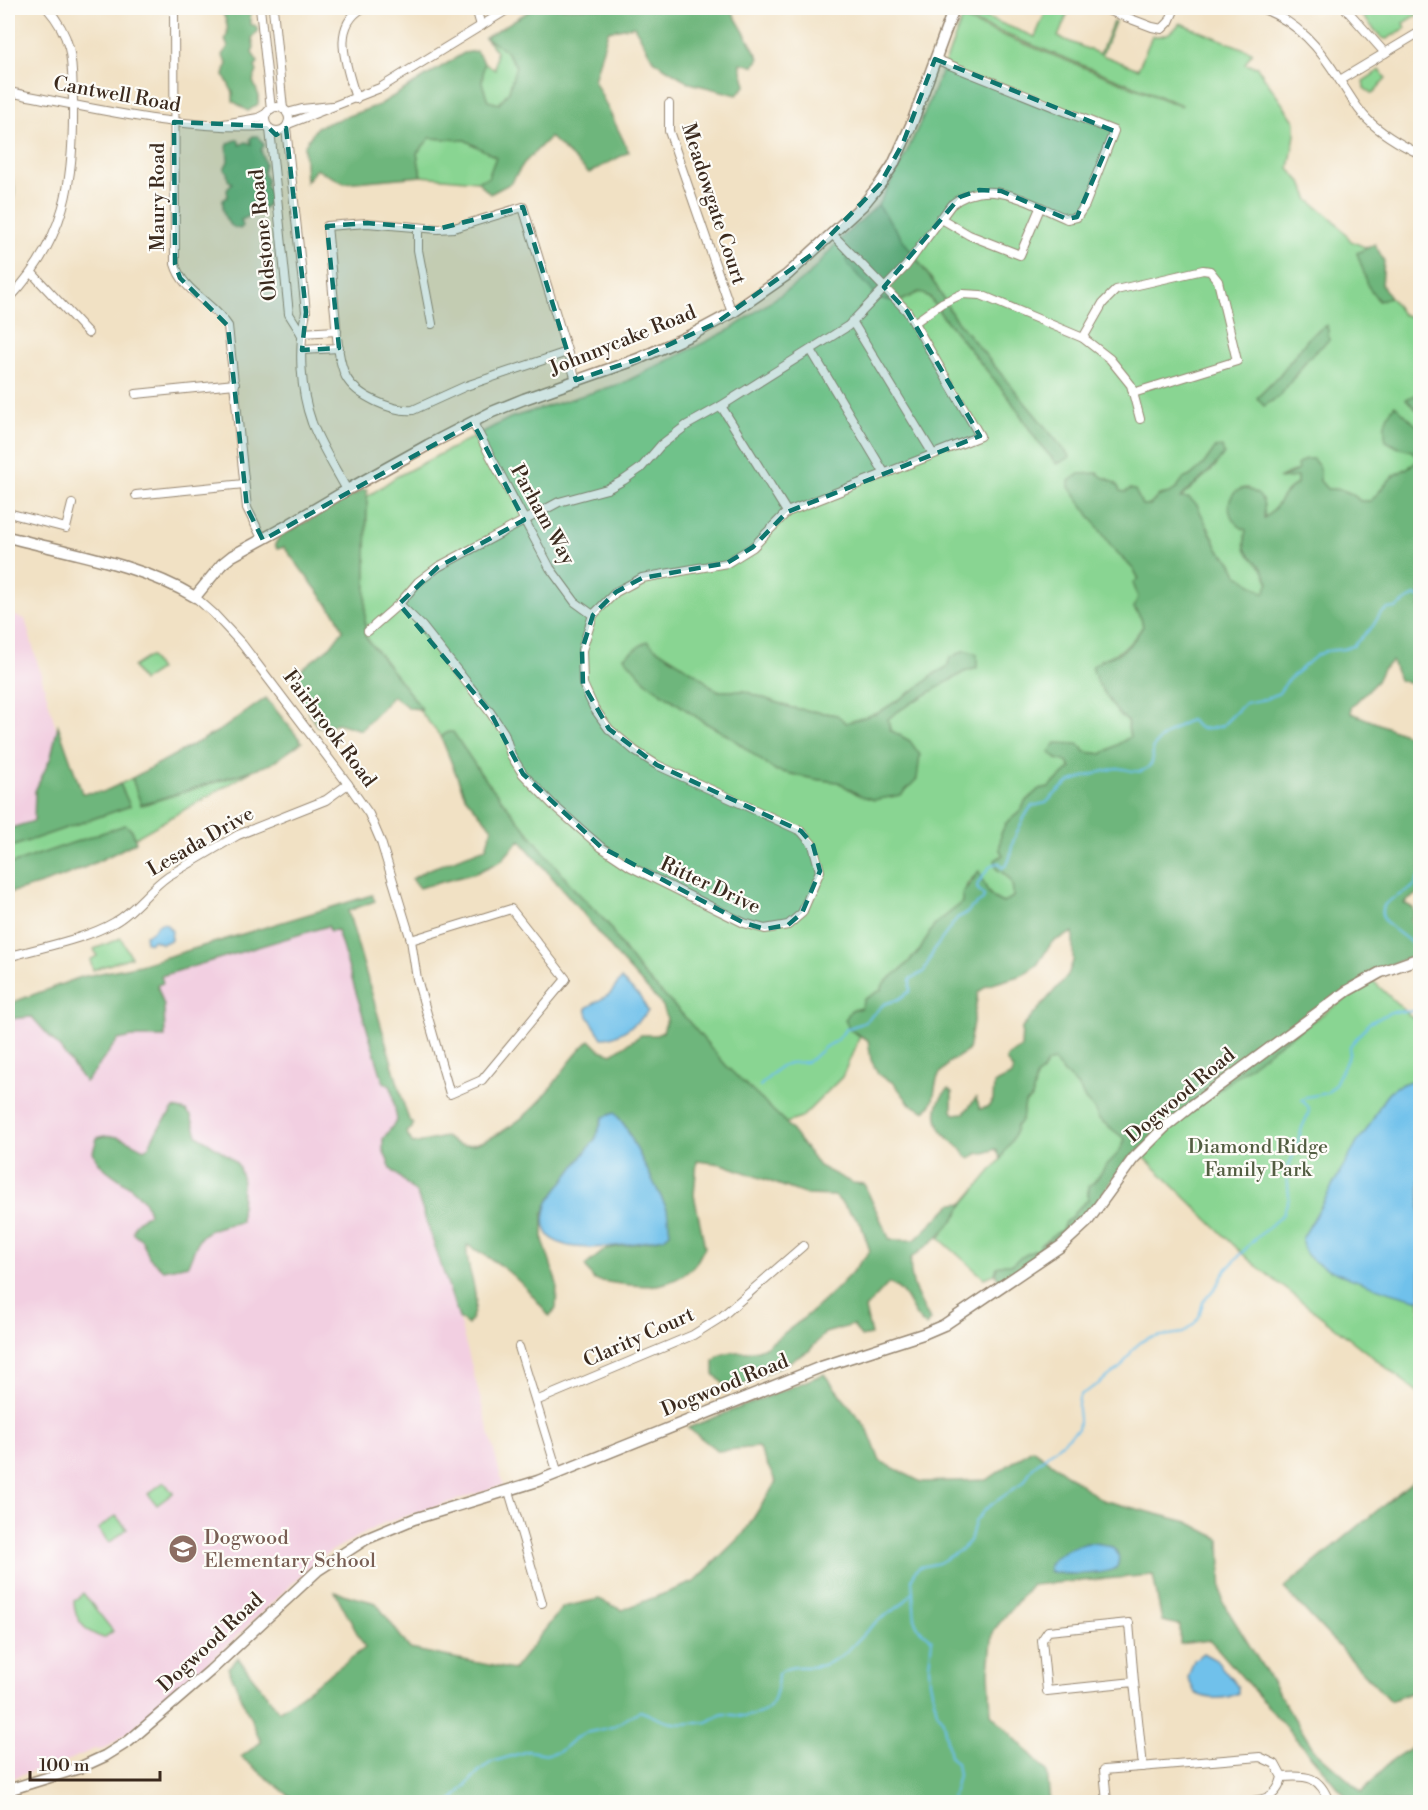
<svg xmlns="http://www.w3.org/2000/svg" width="1428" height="1810" font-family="'Libre Bodoni',serif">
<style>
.built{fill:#f2cfe1}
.green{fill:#89d592;stroke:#628058;stroke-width:1.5;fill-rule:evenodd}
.forest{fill:#6eb67c;stroke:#54704d;stroke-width:1.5}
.water{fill:#6fc1eb;stroke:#557684;stroke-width:1.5}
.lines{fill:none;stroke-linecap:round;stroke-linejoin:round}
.stream{stroke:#6fc1eb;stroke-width:2}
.minor-casing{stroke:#968671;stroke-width:10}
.tertiary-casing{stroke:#968671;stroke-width:13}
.minor{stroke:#fff;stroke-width:8}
.tertiary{stroke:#fff;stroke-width:10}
.marked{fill:#0f766e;fill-opacity:0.2;stroke:#0f766e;stroke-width:4.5;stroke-dasharray:12 8;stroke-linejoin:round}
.labels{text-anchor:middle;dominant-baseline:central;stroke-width:4.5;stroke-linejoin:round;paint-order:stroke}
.street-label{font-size:20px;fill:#3b2a1e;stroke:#fdfcf7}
.park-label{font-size:20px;fill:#525d41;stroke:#fdfcf7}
.education-label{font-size:20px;fill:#785e54;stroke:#fdfcf7;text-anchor:start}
</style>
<rect width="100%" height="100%" fill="#fdfcf7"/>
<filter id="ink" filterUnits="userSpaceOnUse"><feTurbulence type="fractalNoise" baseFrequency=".0167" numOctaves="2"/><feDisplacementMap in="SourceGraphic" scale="12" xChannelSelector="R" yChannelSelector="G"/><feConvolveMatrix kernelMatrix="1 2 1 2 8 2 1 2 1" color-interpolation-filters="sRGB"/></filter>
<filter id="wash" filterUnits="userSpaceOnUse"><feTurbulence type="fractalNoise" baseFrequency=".008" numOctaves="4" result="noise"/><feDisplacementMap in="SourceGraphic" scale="24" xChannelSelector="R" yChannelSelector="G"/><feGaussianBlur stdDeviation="1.35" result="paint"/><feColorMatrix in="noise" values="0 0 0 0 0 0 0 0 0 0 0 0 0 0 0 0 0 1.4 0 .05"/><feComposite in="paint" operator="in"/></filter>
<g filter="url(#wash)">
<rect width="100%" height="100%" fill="#f1e1c4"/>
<!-- built -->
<g class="built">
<path d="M8,614L25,619L79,809L8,837Z"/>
<path d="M343,907L469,1356L503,1485L384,1523L344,1544L328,1553L301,1575L218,1654L126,1734L101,1750L94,1749L65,1762L8,1779V1008Z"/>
</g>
<!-- green -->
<g class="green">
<path d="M1047,8H1070L1058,37L1100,54L1113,22H1115L1102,55L1138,69L1152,36C1165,37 1172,33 1180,23L1252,52L1245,64L1257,67L1295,122V135L1289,169L1302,183L1309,200L1335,221L1351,241L1367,248L1357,253L1378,301L1390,297L1402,314L1420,320V393L1407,399L1420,413V429L1395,406L1397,447L1413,451L1418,459L1414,464L1392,477L1371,501H1360C1350,490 1341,489 1327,489L1320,481V468C1306,469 1291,469 1280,478L1297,477V484C1279,494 1281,507 1264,518L1248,488C1238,487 1233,495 1229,503L1247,530C1242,555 1246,549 1260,565C1264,570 1266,577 1269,583L1265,594L1237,574L1231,562L1218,549L1209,528L1179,499L1217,465L1215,448L1203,465L1190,476L1183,479L1176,489L1170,493L1159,495L1150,505H1142L1138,496L1120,492C1118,483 1109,478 1101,477L1112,547L1134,570L1139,580L1135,591L1138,597L1134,608L1141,618L1143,626C1130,646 1122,652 1100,660L1117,712L1127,721L1130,737L1102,754L1085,752L1057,759L1067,762L1071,768L1049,787L1039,789L1025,802L1021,811L1006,823L1001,834L1000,850L1003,855L997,869C1009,876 1014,882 1013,897L1003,903C985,895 987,886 978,872L967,884L962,903L934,925L920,950L903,968L884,983L881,990C864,997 858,1014 850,1030L860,1036L842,1077L801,1118L786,1123L729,1069L683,1015L641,972L621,946L608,924L574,889L481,774L453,733L448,732L441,737L419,710L422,709L365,636L367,497L396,477L510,418L623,383L731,329L809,275L840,239L901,301L919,292L929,297L941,314L1010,399L1038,442L1057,464L1070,457L953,316L936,286L878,205C914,146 937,83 962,19L1180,106L1182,105L965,18L968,10L1035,37ZM1327,326L1329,340L1308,358L1295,378L1257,398L1278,377L1311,335ZM655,648L695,673L717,691H744L792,708L837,715L846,723L878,713L922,685L934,674L947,667L977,668L964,672L898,711L888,719L890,730L910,741L859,795L838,782L814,779L774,770L729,736L704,722L646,682L625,657Z"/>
<path d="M1360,8H1420V13L1404,23L1406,28L1387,39L1382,38L1357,10Z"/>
<path d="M485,38L505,50L516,66L509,91L499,104L488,101L482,83L484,62L495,70L496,51Z"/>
<path d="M1380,70L1386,79L1372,94L1364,88L1363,81Z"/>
<path d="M430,138L465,140L496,157L488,179L477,181L421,176L417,153Z"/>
<path d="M150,656L159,670L142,681L133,667Z"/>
<path d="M252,771L135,838L132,830L125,825L8,865V848L130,806L120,784L132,778L142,805Z"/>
<path d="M121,938L131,957L93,970L90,960L97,956L94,949Z"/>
<path d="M1372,980L1420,1025V1394L1249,1260L1142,1155C1209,1087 1294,1035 1372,980Z"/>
<path d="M1053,1061L1080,1089L1095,1109L1099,1119L1125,1139C1123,1152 1114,1158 1106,1167C1100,1174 1094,1182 1088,1190V1200L1075,1211L1073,1217L1065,1222L1062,1230L1040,1245V1248L1013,1264L997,1267L995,1274L984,1278L939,1238L958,1214L964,1203L1001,1159L1025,1103L1032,1098L1036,1077L1042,1072L1047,1063Z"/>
<path d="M164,1482L173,1493L157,1505L148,1494Z"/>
<path d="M116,1516L127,1529L109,1543L98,1529Z"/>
<path d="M83,1593L113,1631L104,1638C86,1633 74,1620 74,1601Z"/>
</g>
<!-- forest -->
<g class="forest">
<path d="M221,8H250V24L256,26L258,31L252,38L254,47L252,53L258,62L255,67L257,71L253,81L259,96L258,104L248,111L233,101V93L224,75L227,63L222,55L228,47L225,40C231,30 225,18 221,8Z"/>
<path d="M534,8H730L759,58L754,66L740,63L746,85L737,95L690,83L654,61L634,26L608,31L594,80L629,152L589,173L550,137L524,163L511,183L490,194L477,181L488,178L496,157L465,140L430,138L417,153L421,176L344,183L316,169L306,182L304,146L317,127L379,105L464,53L476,51L484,62L482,83L488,101L499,104L509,91L516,66L505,50L485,38Z"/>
<path d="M253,136H258L264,145L261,150L265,165L263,173L267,179L266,185L271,195L270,203L260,211L249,212L248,217L241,220L243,226L240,229C225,227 222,212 223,200L228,196L227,190L232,183L228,180L227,172L224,169L228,161L227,146L229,143L238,139L240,145L246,142L251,144L250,139Z"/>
<path d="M8,172C16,185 17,196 8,209Z"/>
<path d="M878,205L936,286L953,316L1070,457L1057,464L1038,442L1010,399L941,314L930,297L919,292L901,301L881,300L849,266L840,239Z"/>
<path d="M1375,244L1384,261L1382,285L1390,297L1379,301L1369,288L1357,253Z"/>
<path d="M1327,325L1329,340L1308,358L1280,396L1264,406L1257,398L1278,377L1311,335Z"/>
<path d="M1420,393V413L1406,399Z"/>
<path d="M1395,405L1420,429V687L1399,680L1392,661L1383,669L1377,681L1351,707V713L1420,740V892L1404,903L1413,908L1415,914L1411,919L1418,941L1420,942V953L1376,970L1127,1160L1083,1220L1062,1241L1001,1283L995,1274L997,1267L1004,1264H1013C1017,1258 1033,1251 1040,1248V1245L1049,1241L1050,1237L1062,1230L1065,1222L1073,1217L1075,1211L1088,1200L1089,1186C1097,1181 1100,1174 1105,1167C1113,1158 1122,1152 1125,1139L1099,1119L1094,1109L1085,1100L1080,1089L1053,1061L1047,1063L1042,1072L1036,1077L1032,1098L1025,1103L1022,1120L1016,1127C1016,1139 1005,1148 1001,1159L996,1149L982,1154L979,1153L970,1158L966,1156C958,1143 959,1148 950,1140C933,1125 932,1105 948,1089L952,1092V1111L954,1114L964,1113L976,1098L980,1109L988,1107L993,1100L994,1084L1012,1075L1013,1070L1006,1060L1008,1056L1021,1048L1022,1028L1068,975L1073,961V932L1052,942L1037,965L1022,975L986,986L978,993L968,1051L948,1063C946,1068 942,1070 939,1075C932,1086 938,1104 924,1111L910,1104L894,1083L879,1075L871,1060L868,1040L850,1030L845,1020L851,1010L861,1008L864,999L881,990L884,983L903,968L920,950L934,925L962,903V894L979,871C986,887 986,896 1003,903L1013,897C1014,882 1009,876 997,869L995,860L1003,855L1000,850L1001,834L1006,823L1021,811L1025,802L1039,789L1049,787L1071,768L1067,762L1057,759L1049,752L1056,743L1078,744L1086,752L1102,754L1130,737L1127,721L1117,712L1097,682L1092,667C1101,659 1109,658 1119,653C1130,647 1137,636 1143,626L1141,618L1134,608L1138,597L1133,583L1139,579L1134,570L1112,547L1069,487V481L1079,474L1097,473C1105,481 1116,478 1120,491L1125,492L1130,489L1135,490L1142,505H1150L1159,496L1170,493L1176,489L1183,479L1190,476L1203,465L1215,448L1222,447L1224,454C1213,471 1194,484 1180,498H1189L1197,505L1218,549L1231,562L1237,574L1264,593L1269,583C1266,577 1264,570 1259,565C1246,549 1242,555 1246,530C1217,518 1229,476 1256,493C1265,499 1265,509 1264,518C1281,507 1279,494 1297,484V477L1279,479L1298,470L1297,465L1305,459H1313L1320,468V481L1327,489C1341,489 1350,491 1360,501H1371L1392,477L1414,464L1418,459L1412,451L1397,447L1386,441C1383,426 1385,416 1395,405Z"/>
<path d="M362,490H367L365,636L422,709L409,708L393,696L361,730L337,723L328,728L317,726L298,693L296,681L303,668L331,646L343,630L336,615L284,547L277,549L275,544L279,537Z"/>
<path d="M647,641L655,648L695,673L717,691H744L792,708L837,715L846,723L878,713L922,685L934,674L947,667L950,658L965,650L977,654V668L964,672L898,711L888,719L890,730L910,741L920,755L917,779L901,795L874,800L859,795L838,782L814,779L774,770L729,736L704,722L646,682L624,657Z"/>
<path d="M266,698L302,742L271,764L141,805L132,778L222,729Z"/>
<path d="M58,725L82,793L103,792L120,784L130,806L8,848V829L34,821L35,791L51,757Z"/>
<path d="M448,732H453L481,774L574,889L608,924L621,946L641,972L683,1015L729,1069L786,1123L819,1166L852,1183L864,1184L890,1240H915L952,1204L964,1203C952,1227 933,1242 911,1258C908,1281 919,1300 930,1320L926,1326C908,1313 911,1293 889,1283L865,1309L871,1335L861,1337L853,1325L825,1333L809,1351L789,1362L745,1384L727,1388L714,1374V1361C725,1346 746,1356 761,1349C769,1346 777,1338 784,1333C817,1310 844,1283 870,1251L861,1224L835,1196L807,1195L722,1164L697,1161L694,1195L705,1247C701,1253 698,1262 693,1267C664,1295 630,1285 594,1280L585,1266L606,1249L664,1238L667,1209L625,1126L619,1118L603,1117L596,1138L548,1202L543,1214V1240L557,1284L556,1309L549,1316C524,1283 504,1264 467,1245C464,1275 487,1295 468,1325L459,1318L417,1194L391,1169L383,1149V1139L397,1120L391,1087L383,1081L337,930L330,931L328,926L161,976L163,983L157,985L164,1006L165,1037H132L118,1040C106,1054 98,1069 85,1082L59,1047L32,1017L8,1019V1004L81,977L140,965L372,895L375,901L348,911L404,1105L409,1120L413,1124L412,1128L406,1132L413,1144L445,1137C450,1140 456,1144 461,1145C485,1148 525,1118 540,1101C558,1081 569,1058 590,1040L600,1050L612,1054L641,1035H656L663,1032L667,1019L663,1006L618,957L582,912L520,840L501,861L476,873L419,888L412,879L427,870L486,848L492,828L465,796L441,737Z"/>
<path d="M125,825L132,830L136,842C95,864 54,883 8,893V865Z"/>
<path d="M174,1108L186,1111L191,1116L197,1135L229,1156L238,1165L242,1177L241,1222C227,1225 209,1227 200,1238C197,1242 191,1258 188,1265L163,1270L149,1257L142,1240L133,1233C134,1222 139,1219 149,1214C146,1191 114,1179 100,1164C97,1161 95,1156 93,1152L97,1138C113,1131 130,1142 144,1149L149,1146C154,1131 165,1121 174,1108Z"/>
<path d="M824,1374L868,1430L880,1461L921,1482L987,1480L1032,1449L1102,1500L1188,1522L1220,1539L1222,1601L1314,1750L1362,1792L1392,1760L1420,1741V1802H1351L1210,1640L1180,1644V1625L1162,1621L1153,1575L1031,1585L993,1631L989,1671L991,1714L1047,1771L1050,1802H288L293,1799L241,1757L261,1742L228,1668L238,1658L279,1711L365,1648L335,1592L376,1603L410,1649L513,1670L563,1607L599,1599L622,1610L694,1582L744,1533L776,1482L758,1447L718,1451L688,1428Z"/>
<path d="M1420,1475V1689L1390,1701L1284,1588Z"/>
</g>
<!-- water -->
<g class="water">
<path d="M162,923L166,924L172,931L171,940L162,944L154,940L150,943L146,942L145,935L152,932L157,925Z"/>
<path d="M621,979L640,997L648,1011C639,1023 616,1039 602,1038L588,1016L586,1008L610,994Z"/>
<path d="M1420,1079V1300C1396,1294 1329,1274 1311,1259C1304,1253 1302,1247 1302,1239L1358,1141C1383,1114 1375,1086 1420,1079Z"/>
<path d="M615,1113L625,1126L667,1209L670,1233L664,1238C631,1243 523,1271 548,1202L596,1138L603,1117Z"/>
<path d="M1087,1543C1102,1543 1125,1545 1117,1567C1107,1575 1062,1576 1049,1571V1565C1057,1552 1073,1547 1087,1543Z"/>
<path d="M1203,1653L1216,1660L1238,1687V1693C1226,1700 1207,1700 1195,1693L1188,1678L1194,1660Z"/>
</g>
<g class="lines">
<!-- stream -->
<g class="stream">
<path d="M1420,875C1418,879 1417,883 1413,887C1403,896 1370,902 1386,922C1391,928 1398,932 1404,937C1411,942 1416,948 1420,955"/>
<path d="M760,1086L779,1067L789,1063L807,1062L813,1058L825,1047L835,1042L846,1029L865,1022L884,1004L899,999L910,991V979L924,972L934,950L957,918L967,913L971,908L983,900L984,896L977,888L978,883C986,876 986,863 1000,863L1002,868C1011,863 1010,855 1012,846C1013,838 1027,811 1032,806L1046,803C1055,795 1060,787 1072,781C1077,779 1113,768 1118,768C1133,770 1141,777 1152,763C1153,759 1152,751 1154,747C1157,739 1181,724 1190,720L1199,728L1209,729L1222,726L1245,703L1266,699L1279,693L1288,680L1316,656L1326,651L1344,649L1353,646L1373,626L1380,614L1388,609L1396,608L1415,595L1420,598"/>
<path d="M451,1802L480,1770L492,1762L528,1751L548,1754L559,1752L574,1739L585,1733L612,1727L640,1711C662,1719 668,1726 693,1723C697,1723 702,1723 707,1722C713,1720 717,1715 724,1714C730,1714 736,1716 742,1716C773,1716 777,1700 778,1674C791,1662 808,1670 823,1665C848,1656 855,1641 874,1624C888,1612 903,1608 913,1591"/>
<path d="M951,1802L958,1775L956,1763L950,1756L943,1721L937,1711L930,1682L929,1666L932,1640L919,1629L915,1621L912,1579L915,1571L920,1567L939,1563L962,1549L970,1541L975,1522L985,1509L1024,1482L1032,1468L1078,1429C1082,1415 1074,1411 1080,1395L1097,1385L1121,1367L1134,1348L1141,1342L1148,1338L1183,1333L1194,1324L1199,1317L1203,1302L1219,1283L1225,1271L1253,1241L1283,1214L1289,1198L1288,1183L1284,1172C1294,1159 1296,1146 1301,1131C1303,1122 1309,1117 1309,1108L1302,1100L1306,1097L1327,1093L1334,1086L1349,1055L1350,1046L1369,1023L1391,1012L1420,1011"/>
</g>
</g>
</g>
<g filter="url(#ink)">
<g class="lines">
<!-- minor casing -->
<g class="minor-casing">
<g id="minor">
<path d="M174,8L175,264C183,292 213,302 228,326L247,508L263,540"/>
<path d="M260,8L271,109"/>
<path d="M273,8L283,109"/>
<path d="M476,8L481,26"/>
<path d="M1102,8L1152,27L1162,29L1169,22L1175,8"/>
<path d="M1261,8C1298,22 1320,48 1340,81C1349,94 1356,108 1367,119C1382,134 1401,145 1420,154"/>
<path d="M1345,8L1385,53"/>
<path d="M1340,80L1420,32"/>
<path d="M8,92C93,108 180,130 267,126"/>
<path d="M356,99C348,69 329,27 363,8"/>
<path d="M669,104V131L732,313"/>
<circle cx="277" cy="119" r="12"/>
<path d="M287,113L302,109L332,106"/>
<path d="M224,124L258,118L267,113"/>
<path d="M288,124L380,88L510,8"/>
<path d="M286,128L306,312C298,347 300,390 312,423C321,446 335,468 347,490"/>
<path d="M270,129L289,314L301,333"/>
<path d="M940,218L969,235L1020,255L1040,208"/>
<path d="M418,229V250L432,324"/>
<path d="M833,235L907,311L980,436L787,512L721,406L848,326L906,266L951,205C988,175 1029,203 1067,219L1077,217L1085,205L1114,131L935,59"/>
<path d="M32,273L88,333"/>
<path d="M8,300C66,239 74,182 73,102C72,62 74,39 47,8"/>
<path d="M852,321L933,454"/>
<path d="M914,323L942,303L962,294L981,295L1083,338L1110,359L1131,385L1140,419"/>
<path d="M301,333L337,331"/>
<path d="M1083,338L1103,303L1116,290L1203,270L1210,271L1218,281L1237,361L1133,393"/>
<path d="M302,350L339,348"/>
<path d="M811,350L885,474"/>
<path d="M567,352L466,386L413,410C393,412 356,396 346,377C337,358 337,333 335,313C332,284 330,255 327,226L367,223L438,229L454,228L523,207L576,380"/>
<path d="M136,394L235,384"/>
<path d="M473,423L550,568L575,602L593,615"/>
<path d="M136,495L244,484"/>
<path d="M8,513L66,528L72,504"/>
<path d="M195,597L213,613L242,644L348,784L369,814L381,842L411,940L417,979L450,1094L482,1080L566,979L511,909L411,940"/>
<path d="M399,604L422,626L490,712L504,733L511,755L523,774L553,805L601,847L631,867L744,923L765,929L788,925L802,913L820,871L813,845L801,831L657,765L635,751L609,729L594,708L583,684L582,650L593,615L616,592L642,578L727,563L753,547L787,512"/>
<path d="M368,631L399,604L418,582L438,567L559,502L607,489L624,480L641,468L661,445L687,425L721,406"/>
<path d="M8,957C41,947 84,940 115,922C135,911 148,890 168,876L238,835L326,800L348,784"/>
<path d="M519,1347L558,1474"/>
<path d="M536,1401L693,1335L720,1318L803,1246"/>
<path d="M509,1491L542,1603"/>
<path d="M1134,1682L1129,1623L1048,1631L1042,1640L1047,1691L1134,1682L1143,1767"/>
<path d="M1282,1777C1307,1775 1320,1776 1329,1802"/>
<path d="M1107,1802L1104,1770L1260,1757L1275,1764L1282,1777C1277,1801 1258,1801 1238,1802"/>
</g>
</g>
<!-- tertiary casing -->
<g class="tertiary-casing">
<g id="tertiary">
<path d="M8,537C69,553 141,564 195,597L222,564L232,556L283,528L347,490L428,445L492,412L524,399L638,359L691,335L732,313L787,275L863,205L880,184L893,165L912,123L954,8"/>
<path d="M8,1790L79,1768L105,1756L129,1741L210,1671L318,1570L366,1539L414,1519L538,1481L821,1367L923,1334L944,1325L1061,1246L1087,1222L1133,1159L1165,1127L1190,1107L1347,991L1381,972L1420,958"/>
</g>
</g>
<!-- minor -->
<use href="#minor" class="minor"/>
<!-- tertiary -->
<use href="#tertiary" class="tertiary"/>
</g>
</g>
<!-- marked area -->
<path class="marked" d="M935,59L1114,131L1077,217L1067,219L1001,191L979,190L960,197L884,287L907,311L980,436L787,512L753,547L727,563L642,578L616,592L593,615L582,650L583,684L609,729L657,765L801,831L813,845L820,871L802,913L788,925L765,929L744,923L601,847L523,774L490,712L399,604L438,567L524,520L473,423L263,540L247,508L228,326L180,278L175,264L174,122L267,126L276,135L286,128L306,312L302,350L339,348L327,226L367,223L438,229L523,207L576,380L638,359L716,323L811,255L880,184L903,143Z"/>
<!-- icons -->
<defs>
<g id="school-disc" transform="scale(1.5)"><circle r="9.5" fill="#8d6e63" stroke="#fdfcf7"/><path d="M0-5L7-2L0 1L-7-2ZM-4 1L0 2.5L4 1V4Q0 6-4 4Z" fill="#fff"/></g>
</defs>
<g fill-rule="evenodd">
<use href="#school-disc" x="183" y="1549"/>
</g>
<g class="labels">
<!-- street labels -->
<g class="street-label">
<text transform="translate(117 95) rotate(10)">Cantwell Road</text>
<text transform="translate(158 197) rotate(-90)">Maury Road</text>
<text transform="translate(713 204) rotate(72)">Meadowgate Court</text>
<text transform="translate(264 235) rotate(-96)">Oldstone Road</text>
<text transform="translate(623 341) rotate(-22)">Johnnycake Road</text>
<text transform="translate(542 515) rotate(61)">Parham Way</text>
<text transform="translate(329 729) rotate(53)">Fairbrook Road</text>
<text transform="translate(201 842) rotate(-30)">Lesada Drive</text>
<text transform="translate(710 886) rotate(25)">Ritter Drive</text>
<text transform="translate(1181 1096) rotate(-40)">Dogwood Road</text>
<text transform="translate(639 1338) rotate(-24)">Clarity Court</text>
<text transform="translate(725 1386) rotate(-22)">Dogwood Road</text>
<text transform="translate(211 1643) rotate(-43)">Dogwood Road</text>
</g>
<!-- park labels -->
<g class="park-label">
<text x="1258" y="1147">Diamond Ridge<tspan x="1258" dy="23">Family Park</tspan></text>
</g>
<!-- education labels -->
<g class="education-label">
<text x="204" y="1538">Dogwood<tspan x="204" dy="23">Elementary School</tspan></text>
</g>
</g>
<!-- margin -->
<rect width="1428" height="1810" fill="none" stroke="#fdfcf7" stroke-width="30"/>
<!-- scale -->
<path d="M30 1771v9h130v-9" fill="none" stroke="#3b2a1e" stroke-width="3"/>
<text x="39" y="1771" font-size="18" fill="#3b2a1e" stroke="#fdfcf7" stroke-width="4.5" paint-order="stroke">100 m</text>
</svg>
